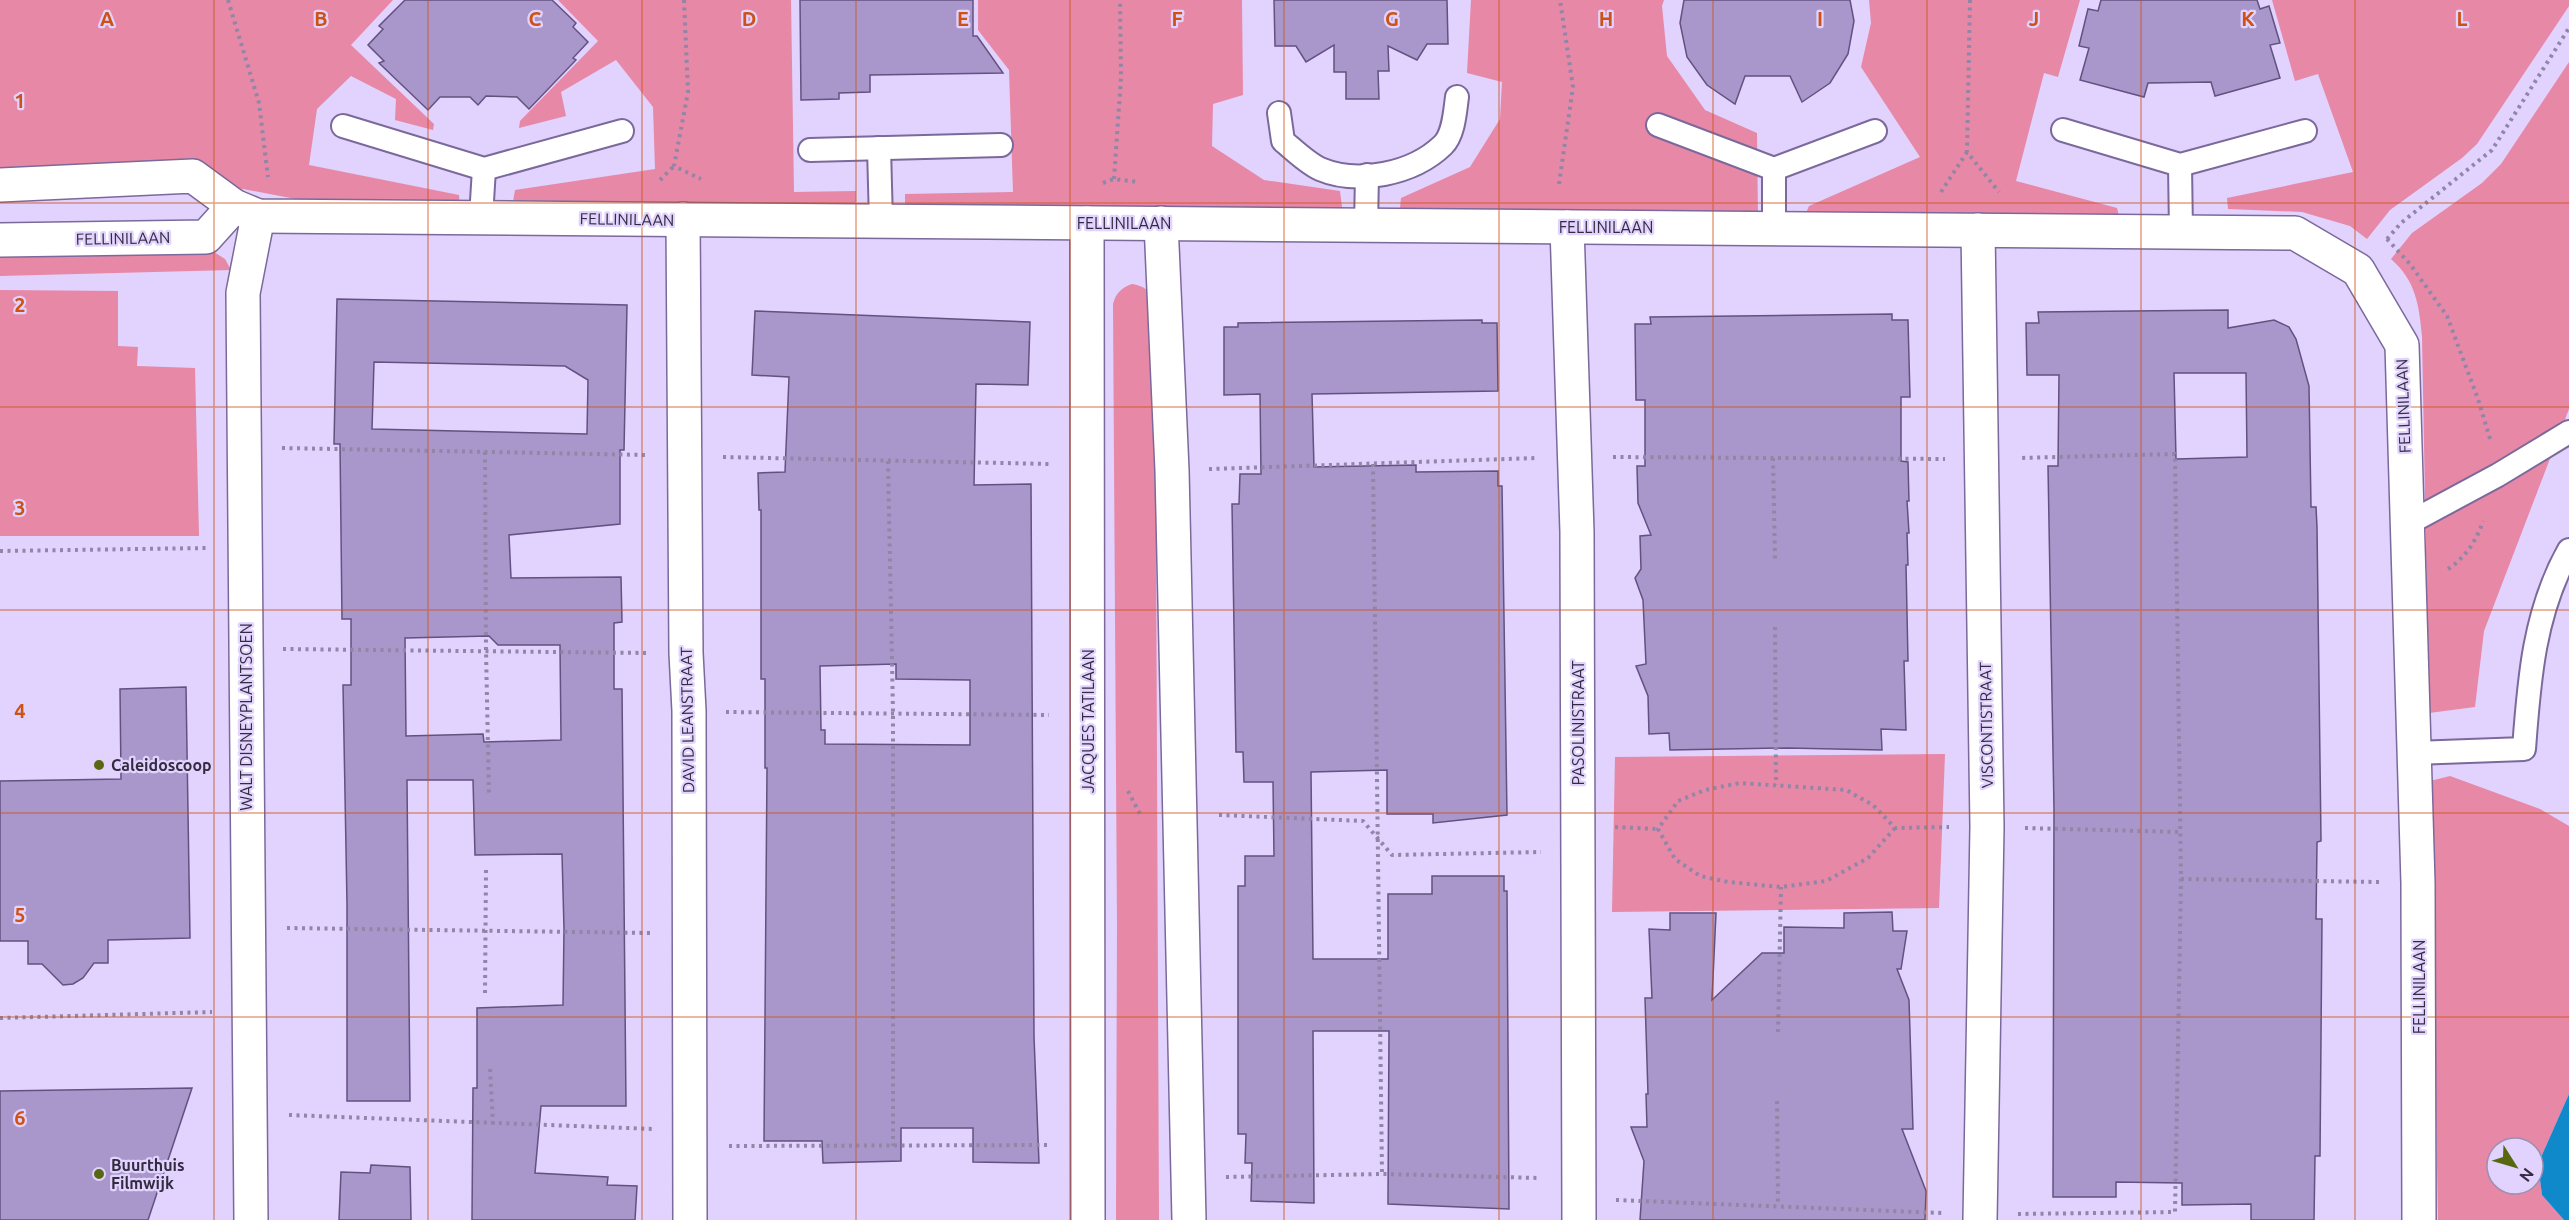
<svg xmlns="http://www.w3.org/2000/svg" width="2569" height="1220" font-family="Ubuntu,sans-serif">
<style>
.green{fill:#e688a6;fill-rule:evenodd}
.water{fill:#0f89c9}
.building{fill:#a997cb;stroke:#635181;stroke-width:1.5;fill-rule:evenodd}
.lines{fill:none;stroke-linecap:round;stroke-linejoin:round}
.lane-casing{stroke:#7b699b;stroke-width:26}
.street-casing{stroke:#7b699b;stroke-width:36}
.path{stroke:#9186a7;stroke-width:4;stroke-dasharray:3 4.5;stroke-linecap:butt}
.lane{stroke:#fff;stroke-width:22}
.street{stroke:#fff;stroke-width:33}
.grid{fill:none;stroke:#cd5214;stroke-width:1.5;stroke-opacity:0.55}
.poi-dot{fill:#586811;stroke:#e1d2fe;stroke-width:2}
.labels{text-anchor:middle;dominant-baseline:central;stroke-width:4.5;stroke-linejoin:round;paint-order:stroke}
.street-label{font-size:16px;fill:#332c41;stroke:#e1d2fe}
.poi-label{font-size:16px;font-weight:bold;fill:#332c41;stroke:#e1d2fe;text-anchor:start}
.grid-label{font-size:20px;text-anchor:middle;font-weight:bold;fill:#cd5214;stroke:#e1d2fe;stroke-width:4.5;stroke-linejoin:round;paint-order:stroke}
</style>
<rect width="100%" height="100%" fill="#e1d2fe"/>
<!-- green -->
<g class="green">
<path d="M0,0H393L351,45L434,124L433,130L395,120L396,99L351,76L317,109L309,165L459,195L460,208L332,206L243,189L0,201Z"/>
<path d="M558,0H791L794,192L856,191V215L512,207L515,190L655,169L653,107L616,60L561,92L566,116L519,128L520,121L598,41Z"/>
<path d="M978,0H1242L1243,95L1213,104L1212,146L1264,180L1340,191L1343,214H905V194L1013,192L1009,70L978,30Z"/>
<path d="M1471,0H1664L1662,6L1667,56L1705,110L1757,133L1758,220L1399,218L1401,198L1470,167L1500,119L1502,82L1467,73Z"/>
<path d="M1869,0H2080L2058,77L2044,73L2016,181L2117,208L2120,220L2018,214L1805,215L1809,206L1920,157L1861,67L1871,23Z"/>
<path d="M2272,0H2569V6L2477,144L2462,158L2390,210L2367,239L2350,226L2302,212L2228,209L2227,198L2353,172L2318,74L2295,81Z"/>
<path d="M2569,62V409L2484,631L2475,707L2429,713L2422,336C2419,305 2416,281 2391,259L2412,233L2482,183L2501,164Z"/>
<path d="M214,252L225,259L231,270L0,276V255Z"/>
<path d="M1132,284C1144,286 1149,290 1155,301L1159,1220H1116L1117,926L1113,304C1116,293 1121,288 1132,284Z"/>
<path d="M0,290L118,291V346L138,347L137,366L195,368L199,536H0Z"/>
<path d="M1945,754L1939,908L1612,912L1615,757Z"/>
<path d="M2450,776L2540,809L2569,826V1094L2538,1164L2542,1195L2564,1220H2438L2430,781ZM2497,1148H2533V1184H2497Z"/>
</g>
<!-- water -->
<path class="water" d="M2569,1094V1220H2564L2542,1195L2538,1164Z"/>
<!-- building -->
<g class="building">
<path d="M405,0H552L576,23L573,27L588,42L573,58L576,60L529,109L517,97L486,96L478,105L470,97H440L428,110L379,63L384,61L368,45L383,29L379,26Z"/>
<path d="M800,0H973V36H977L1003,73L870,75V92L839,93V99L801,100Z"/>
<path d="M1274,0H1447L1448,44H1427L1417,60L1388,46L1389,71H1378L1379,99H1346V72H1334V45L1306,62L1296,46H1275Z"/>
<path d="M1684,0H1850L1854,21L1848,54L1830,83L1802,102L1790,76H1745L1735,104L1707,85L1687,57L1680,23Z"/>
<path d="M2101,0H2257L2260,9L2269,6L2280,43L2270,45L2280,78L2215,96L2211,82L2148,83L2144,97L2080,80L2089,48L2079,46L2088,9L2098,11Z"/>
<path d="M337,299L627,305L624,450H620V524L509,535L511,578L621,577L622,622L614,623V689H622L626,1106H541L535,1173L608,1177L607,1185L637,1186L635,1220H472L473,1088H477V1008L563,1005L564,929L562,854L475,855L473,780H407L410,1101H347V904L343,685H351V619H342L340,444H334ZM374,362L565,366L588,380L587,434L372,429ZM489,636L498,645H560L561,740L484,742L483,734L406,736L405,638Z"/>
<path d="M2228,310V328L2274,320L2289,327L2296,339L2309,386L2311,507H2316L2317,527L2319,683L2321,841L2317,842L2316,919H2322L2320,1156H2315L2314,1220H2251V1204L2182,1205V1183L2116,1182V1197H2053L2054,809L2048,466H2058L2059,375H2027L2026,323H2039L2038,312ZM2174,373H2246L2247,457L2176,459Z"/>
<path d="M755,311L1030,322L1028,385L976,384L974,485L1031,484L1034,1037L1039,1163L973,1162V1128H901V1161L823,1163L822,1141H764L767,768H765V679H761V510H759L758,473L785,472L789,377L752,375ZM896,664V679L970,680V745L825,744V730H821L820,666Z"/>
<path d="M1892,314V320H1908L1910,397H1901V461L1908,462L1909,501H1907L1909,533H1907L1908,565H1906L1908,661H1904L1906,730L1881,729L1882,750L1787,748L1670,750L1669,733L1649,734L1648,696L1636,666L1646,664L1643,600L1635,578L1641,569L1640,536L1651,535L1638,503L1637,466H1645V400H1636L1635,324H1651L1650,317Z"/>
<path d="M1482,320V323H1497L1498,391L1312,394L1314,467L1416,465V472L1498,471V486H1502L1507,815L1433,823V814H1387V770L1311,772L1313,959H1388V894H1432V876H1504V891H1507L1509,1209L1388,1204L1389,1031H1313L1314,1203L1251,1201L1252,1163H1245L1246,1134H1238V886H1245V856H1274L1273,782H1244L1243,752H1236L1232,504H1239L1240,474H1261L1260,394L1224,395V327H1238V323Z"/>
<path d="M186,687L190,938L108,940V963H94L83,978L73,984L63,985L42,964H28V941H0V781L121,779L120,689Z"/>
<path d="M1892,912L1893,931H1907L1901,969H1897L1909,1000L1913,1129H1902L1926,1191L1925,1220H1640L1644,1161L1631,1127H1647L1646,1094H1648L1645,998H1652L1649,929L1670,930V913H1716L1712,1000L1762,953H1784V927L1844,928V913Z"/>
<path d="M192,1088L148,1220H0V1091Z"/>
<path d="M371,1165L410,1167L411,1220H339L341,1172L370,1173Z"/>
</g>
<g class="lines">
<!-- lane casing -->
<g class="lane-casing">
<g id="lane">
<path d="M1279,113L1283,141C1294,150 1307,163 1320,169C1358,185 1413,174 1443,145C1454,134 1455,111 1457,97"/>
<path d="M1658,125L1774,169L1875,131"/>
<path d="M343,126L484,169L622,131"/>
<path d="M2063,130L2180,165L2305,131"/>
<path d="M879,148L881,222"/>
<path d="M810,150L1001,145"/>
<path d="M2180,165L2181,232"/>
<path d="M481,217L484,169"/>
<path d="M1366,225L1367,175"/>
<path d="M1774,229V169"/>
<path d="M2407,524L2498,475L2569,432"/>
<path d="M2414,753L2524,749C2529,680 2534,612 2569,550"/>
</g>
</g>
<!-- street casing -->
<g class="street-casing">
<g id="street">
<path d="M0,185L193,176L234,206L258,216L2295,233L2358,270L2402,345L2418,883L2419,1220"/>
<path d="M683,219L686,653L689,711L690,1220"/>
<path d="M1087,223L1088,1220"/>
<path d="M1161,223L1172,470L1189,1220"/>
<path d="M1567,227L1577,532L1579,1220"/>
<path d="M1978,230L1987,827L1980,1220"/>
<path d="M0,240L206,237L234,206"/>
<path d="M251,1220L243,293L258,216"/>
</g>
</g>
<!-- path -->
<g class="path">
<path d="M228,0L259,103L268,177"/>
<path d="M684,0L688,92L674,166L701,179"/>
<path d="M1970,0L1967,152L1999,192"/>
<path d="M1114,179L1121,78L1120,0"/>
<path d="M660,180L674,166"/>
<path d="M1103,183L1114,179L1139,182"/>
<path d="M1559,184L1573,87L1560,0"/>
<path d="M1941,192L1967,152"/>
<path d="M2387,239L2410,264L2447,316L2478,399L2491,442"/>
<path d="M2387,239L2401,223L2492,150L2569,28"/>
<path d="M282,448L647,455"/>
<path d="M485,452L486,651L489,796"/>
<path d="M723,457L1049,464"/>
<path d="M1613,457L1945,459"/>
<path d="M1773,458L1775,559"/>
<path d="M888,461L893,712V1146"/>
<path d="M1373,464L1382,1174"/>
<path d="M1209,469L1537,458"/>
<path d="M0,551L208,548"/>
<path d="M2448,569C2465,558 2477,540 2483,521"/>
<path d="M1775,627L1776,785"/>
<path d="M283,649L647,653"/>
<path d="M726,712L1049,715"/>
<path d="M1128,791L1140,814"/>
<path d="M1219,815L1363,821L1392,855L1541,852"/>
<path d="M1615,827L1658,829"/>
<path d="M1895,828L1868,858L1826,881L1781,887L1728,882L1700,876L1675,859L1658,829L1678,801L1705,790L1740,783L1846,790L1873,805L1895,828L1949,827"/>
<path d="M2025,828L2181,832"/>
<path d="M2181,879L2379,882"/>
<path d="M287,928L651,933"/>
<path d="M485,993L486,870"/>
<path d="M0,1018L212,1012"/>
<path d="M1778,1032L1781,887"/>
<path d="M490,1069L493,1124"/>
<path d="M1777,1101L1778,1206"/>
<path d="M289,1115L653,1129"/>
<path d="M729,1146L1051,1145"/>
<path d="M1226,1177L1382,1174L1540,1178"/>
<path d="M1616,1200L1942,1213"/>
<path d="M2018,1214L2175,1212L2181,879L2175,454L2018,458"/>
</g>
<!-- lane -->
<use href="#lane" class="lane"/>
<!-- street -->
<use href="#street" class="street"/>
</g>
<!-- grid -->
<path class="grid" d="M214,0V1220M428,0V1220M642,0V1220M856,0V1220M1070,0V1220M1284,0V1220M1499,0V1220M1713,0V1220M1927,0V1220M2141,0V1220M2355,0V1220M0,203H2569M0,407H2569M0,610H2569M0,813H2569M0,1017H2569"/>
<!-- markers -->
<g class="poi-dot">
<circle cx="99" cy="765" r="6"/>
<circle cx="99" cy="1174" r="6"/>
</g>
<g class="labels">
<!-- street labels -->
<g class="street-label">
<text transform="translate(627 219) rotate(1)">FELLINILAAN</text>
<text x="1124" y="223">FELLINILAAN</text>
<text x="1606" y="227">FELLINILAAN</text>
<text transform="translate(123 238) rotate(-1)">FELLINILAAN</text>
<text transform="translate(2403 406) rotate(-92)">FELLINILAAN</text>
<text transform="translate(246 717) rotate(-90)">WALT DISNEYPLANTSOEN</text>
<text transform="translate(687 720) rotate(-91)">DAVID LEANSTRAAT</text>
<text transform="translate(1088 721) rotate(-90)">JACQUES TATILAAN</text>
<text transform="translate(1578 723) rotate(-90)">PASOLINISTRAAT</text>
<text transform="translate(1986 725) rotate(-91)">VISCONTISTRAAT</text>
<text transform="translate(2419 987) rotate(-90)">FELLINILAAN</text>
</g>
<!-- poi labels -->
<g class="poi-label">
<text x="111" y="765">Caleidoscoop</text>
<text x="111" y="1165">Buurthuis<tspan x="111" dy="18">Filmwijk</tspan></text>
</g>
</g>
<g class="grid-label">
<text x="107" y="26">A</text>
<text x="321" y="26">B</text>
<text x="535" y="26">C</text>
<text x="749" y="26">D</text>
<text x="963" y="26">E</text>
<text x="1177" y="26">F</text>
<text x="1392" y="26">G</text>
<text x="1606" y="26">H</text>
<text x="1820" y="26">I</text>
<text x="2034" y="26">J</text>
<text x="2248" y="26">K</text>
<text x="2462" y="26">L</text>
<text x="20" y="108">1</text>
<text x="20" y="312">2</text>
<text x="20" y="515">3</text>
<text x="20" y="718">4</text>
<text x="20" y="922">5</text>
<text x="20" y="1125">6</text>
</g>
<!-- north arrow -->
<g transform="translate(2515 1166) rotate(127)"><circle r="28" fill="#e1d2fe" stroke="#9b90b2" stroke-width="1.5"/>
<path d="M0-4.5L10 22L0 15L-10 22Z" fill="#586811"/>
<text y="-9" font-size="16" font-weight="bold" text-anchor="middle" fill="#332c41">N</text>
</g>
</svg>
